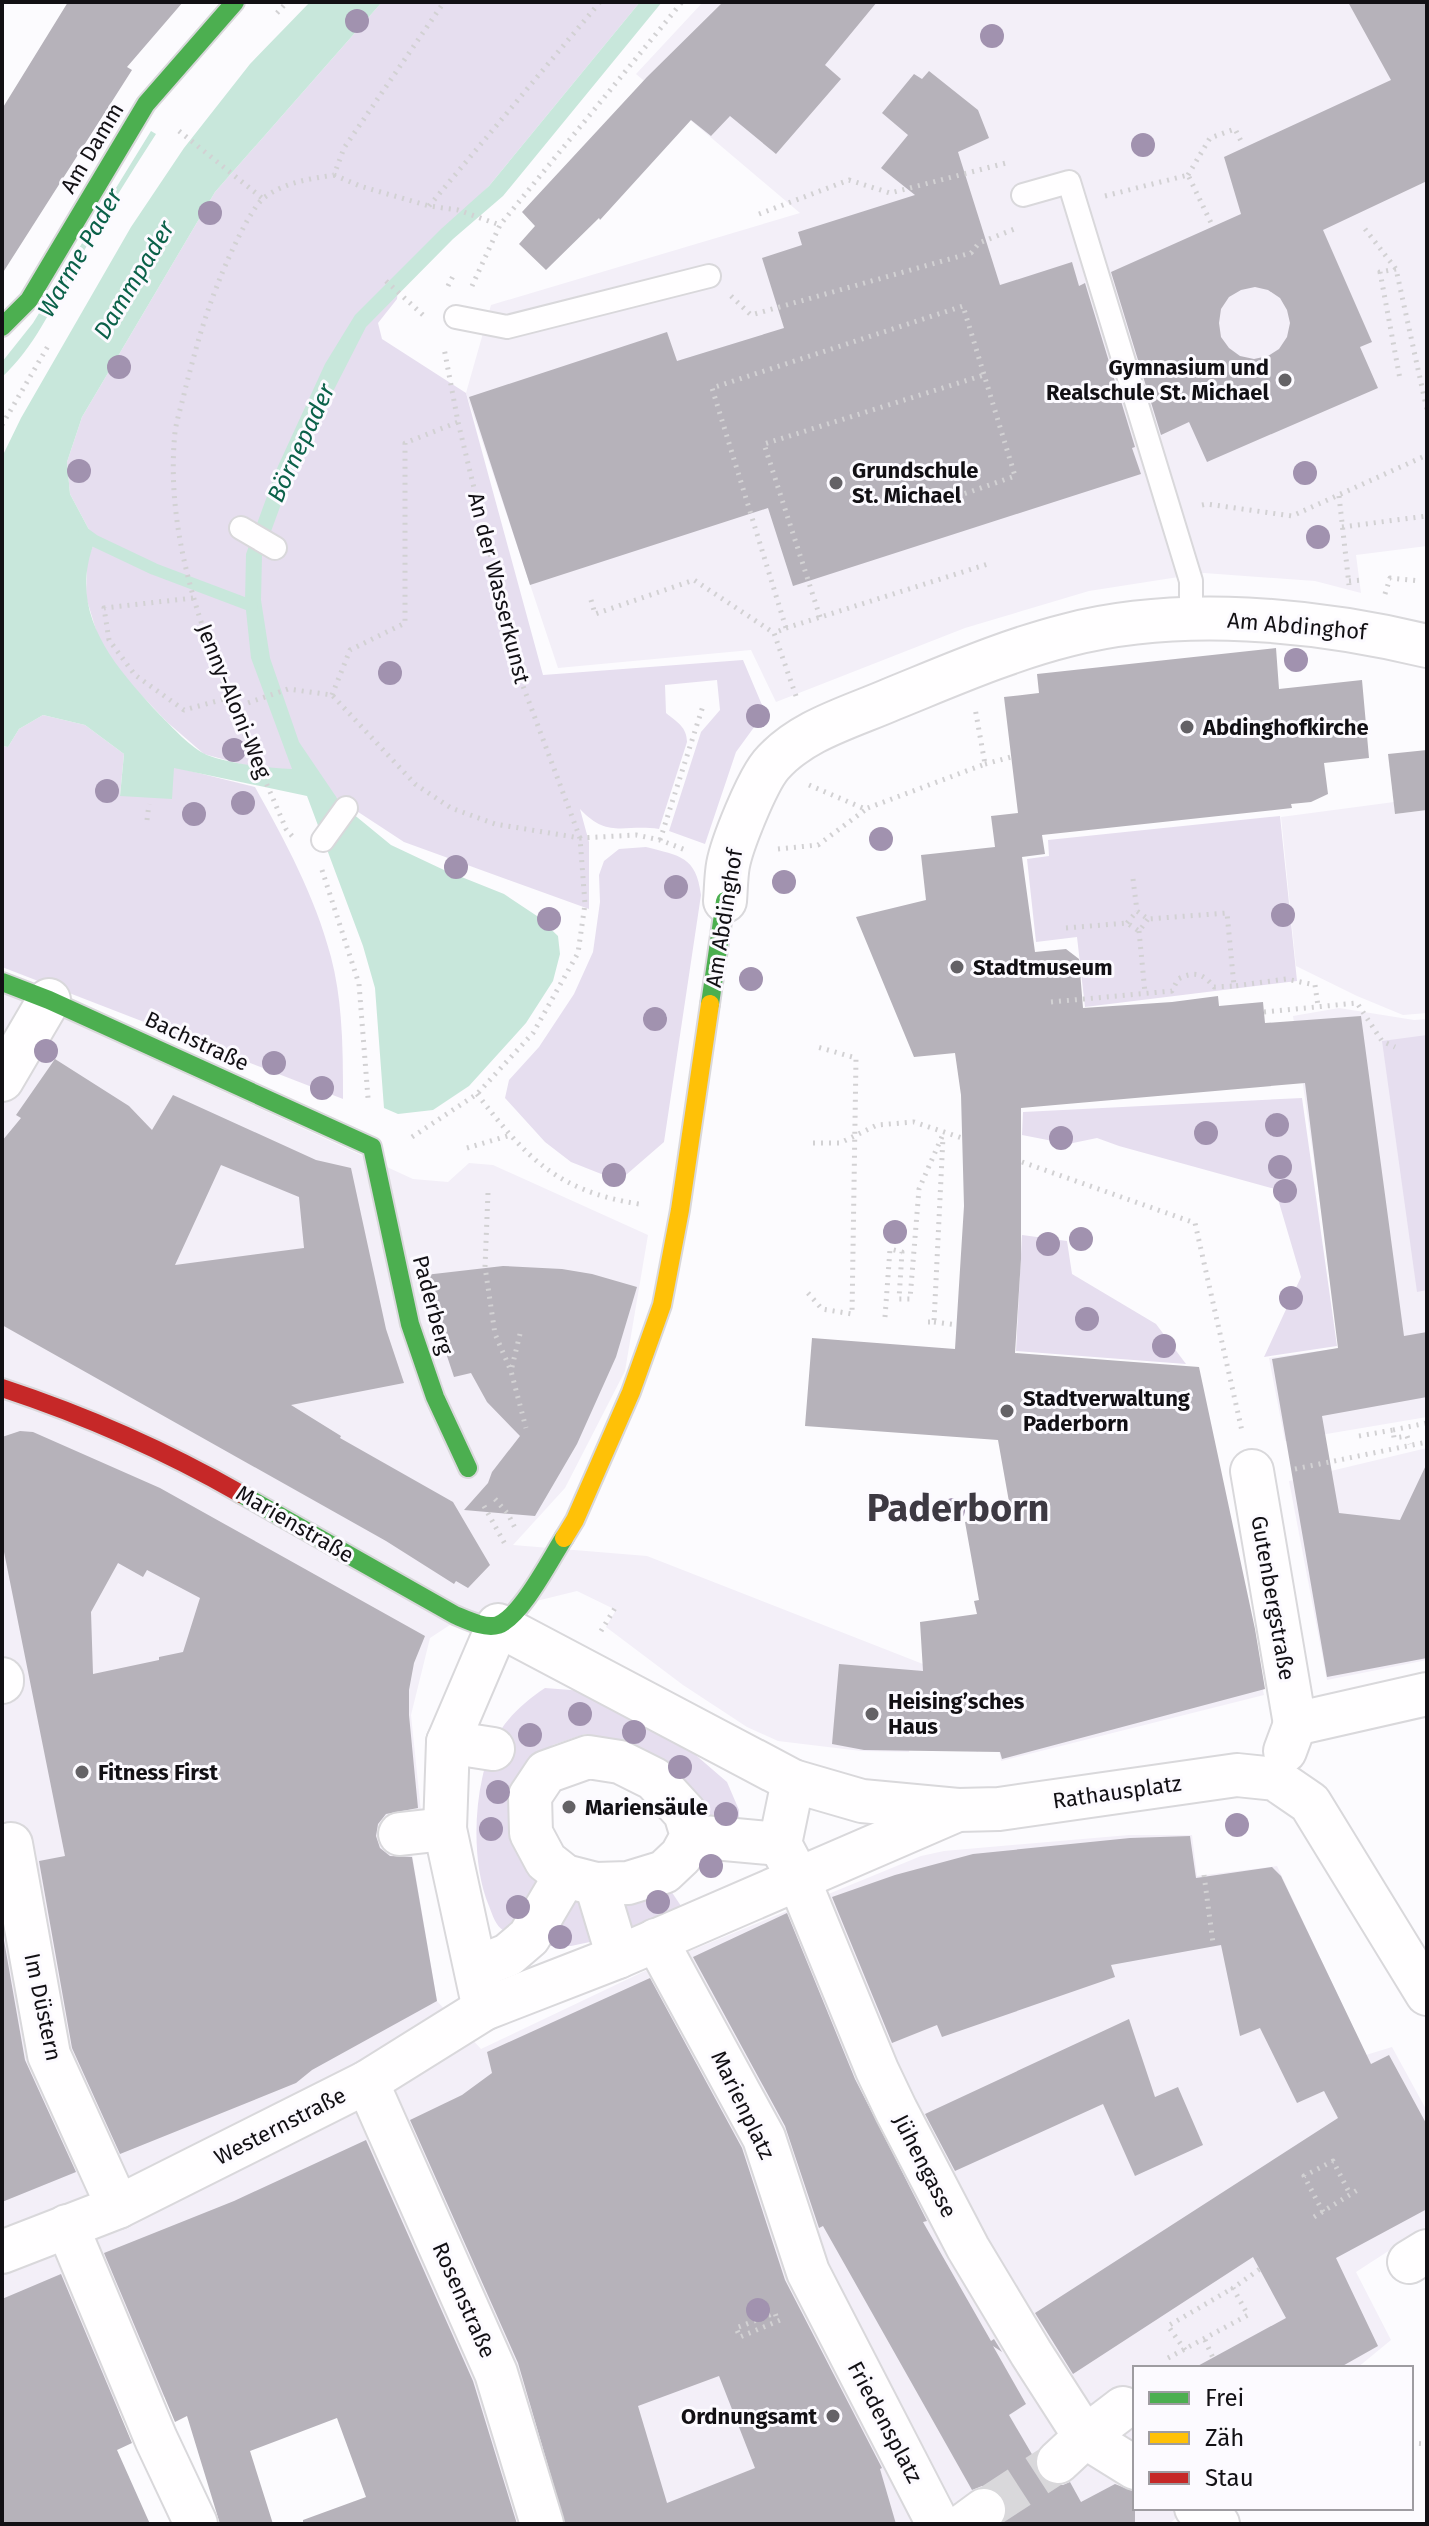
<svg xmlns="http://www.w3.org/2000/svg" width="1429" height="2526" font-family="'Fira Sans',sans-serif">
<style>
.built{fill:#f3eff8}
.green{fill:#e6deef}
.water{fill:#c8e7db}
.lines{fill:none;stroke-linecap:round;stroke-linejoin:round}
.stream{stroke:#c8e7db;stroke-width:12}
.building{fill:#b6b2ba;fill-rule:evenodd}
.street-tunnel{stroke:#d9d8db;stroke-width:42;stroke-dasharray:42 21;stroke-linecap:butt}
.lane-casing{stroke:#d9d8db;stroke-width:26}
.street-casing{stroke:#d9d8db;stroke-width:46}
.fast-casing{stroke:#d9d8db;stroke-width:22}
.slow-casing{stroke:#d9d8db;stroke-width:22}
.jam-casing{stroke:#d9d8db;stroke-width:22}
.path{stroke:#d2d1d3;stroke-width:5;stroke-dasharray:2 6;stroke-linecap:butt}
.lane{stroke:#fffeff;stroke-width:22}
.street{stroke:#fffeff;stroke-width:42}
.fast{stroke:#4caf50;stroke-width:18}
.slow{stroke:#ffc107;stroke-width:18}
.jam{stroke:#c62828;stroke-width:18}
.tree{fill:#a192af}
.poi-dot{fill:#646266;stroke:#fcfaff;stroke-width:3}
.labels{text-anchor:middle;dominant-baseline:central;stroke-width:6;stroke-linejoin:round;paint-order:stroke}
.street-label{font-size:22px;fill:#121014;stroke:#fcfaff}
.poi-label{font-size:22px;font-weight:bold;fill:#121014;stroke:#fcfaff;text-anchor:start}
.water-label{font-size:24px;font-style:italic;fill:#0b6149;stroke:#fcfaff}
.town-label{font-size:38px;font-weight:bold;fill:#3d3942;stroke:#fcfaff}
</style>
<rect width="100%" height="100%" fill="#fcfbfe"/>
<!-- built -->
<g class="built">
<path d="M703,2H1427V546L1356,555L1361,593L1315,581L1204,573L1089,591L965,628L776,702L751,650L558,668L466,393L491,305L800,213L636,74Z"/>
<path d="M1394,802L1395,814L1427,810V1013L1403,1015L1357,996L1296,966L1281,817Z"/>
<path d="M2,990L413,1179L448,1182L469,1163L493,1165L648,1235L625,1371L565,1488L513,1545L647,1556L951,1675L1217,1474L1264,1695L1001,1761L998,1744L979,1747L978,1752L971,1749H909V1752L861,1751L778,1741L747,1727L683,1685L606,1627L616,1610L577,1591L456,1621L430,1638L411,1715L422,1821L410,1842L437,2001L481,2049L668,1960L921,1856L944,1851L1129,1835H1192L1197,1876L1277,1866L1366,2055L1392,2047L1427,2111V2226L1356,2272L1391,2340L1357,2368H1135V2508H1188L1169,2524H377L336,2339L2,2451Z"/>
<path d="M1339,1008L1414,1020L1427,1019V1417L1285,1441L1269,1358L1341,1348L1293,1016Z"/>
<path d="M1427,1448V1660L1327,1680L1289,1481Z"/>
</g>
<!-- green -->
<g class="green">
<path d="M382,2H640L489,186L399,274L397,299L378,323L382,339L466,393L543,675L743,660L765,712L736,752L705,844L669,831L701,732L720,710L717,680L665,685L666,713C677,722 687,727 687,742L659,829C623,824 608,839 580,809L589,842V909L404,842L317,785L204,754L167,722L124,677L99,640L86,597L87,561L95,541L70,494L67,462L82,417L215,192Z"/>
<path d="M43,715L85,725L124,754L120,795L174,767L255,787C285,841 315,896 331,957C343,1003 343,1052 343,1099L2,967V746L8,747L19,729Z"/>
<path d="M1280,816L1297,981L1085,1007L1077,937L1036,942L1027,859L1049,856L1048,840Z"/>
<path d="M646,847C680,856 696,856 701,895L664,1142L619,1181L571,1162L545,1142L505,1098L509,1080L539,1047L574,994L593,952L600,902L599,875L604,861L619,849Z"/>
<path d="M1427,1035V1290L1417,1292L1382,1041Z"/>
<path d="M1302,1098L1337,1346L1264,1357L1301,1277L1275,1189L1119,1146L1097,1138L1068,1144L1022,1135L1023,1112Z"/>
<path d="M1022,1235L1067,1241L1072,1274L1156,1324L1186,1364L1016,1351Z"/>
<path d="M545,1688L596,1692L691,1751L727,1782L739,1810V1821L716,1824L685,1786L624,1742L585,1734L553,1745L529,1765L544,1881L515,1926L504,1931C495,1925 493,1916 489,1906C469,1859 473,1775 500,1731C512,1713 527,1700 545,1688Z"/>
<path d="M669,1888L681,1906L665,1916L618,1935L609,1907Z"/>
<path d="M567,1896L594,1906L604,1939L571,1946H548Z"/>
</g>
<!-- water -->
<g class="water">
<path d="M310,2H382L215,192L82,417L67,462L70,494L95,541C66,612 114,666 160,715C172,727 191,748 207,755C234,765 264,767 292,769L251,658L245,601L246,554L278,466L325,364L355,315L441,229L489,186L640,2H662L503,196L453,239L366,327L295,466L262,556L261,600L270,658L299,742L341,804L391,845L444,870L504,894L537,916L558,936L560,954L553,981L526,1023L469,1086L433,1110L398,1114L384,1108L375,988L363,946L307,796L174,768L172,799L120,796L124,754L85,725L43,715L19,729L8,747L2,746V457L21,418L131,227L184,148L250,64Z"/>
<path d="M151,131L156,134C127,179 99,224 73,270C52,307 34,348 2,377V362L33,323Z"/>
</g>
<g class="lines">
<!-- stream -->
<path class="stream" d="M84,533L95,541L154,569L252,606"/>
</g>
<!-- building -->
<g class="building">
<path d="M68,2H183L127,67L132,70L2,274V109Z"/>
<path d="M723,2H877L825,65L841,79L776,154L730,116L711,136L691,120L600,220L599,218L546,270L519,244L535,226L522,212L647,77Z"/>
<path d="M1348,2H1427V181L1323,230L1372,342L1360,347L1378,388L1207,462L1189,422L1161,435L1111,272L1241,214L1224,157L1391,80ZM1255,287L1268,290L1280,298L1287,310L1290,323L1287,337L1279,349L1268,356L1254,359L1240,356L1229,348L1221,337L1219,323L1221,309L1229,297L1241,290Z"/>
<path d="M929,71L978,110L989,138L958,152L1000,285L1072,262L1079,286L1085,283L1135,447L1132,448L1141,474L793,586L768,508L530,585L469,397L667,332L677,361L784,328L762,258L802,245L798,232L915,195L881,168L908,135L882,113L914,74L922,79Z"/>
<path d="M1276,648L1279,689L1362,680L1369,758L1324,763L1328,794L1311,802L1291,804L1292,808L1042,835L1045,854L1022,857L1035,952L1066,949L1079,959L1083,1008L1172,1002L1218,996L1219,1006L1263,1002L1265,1023L1361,1016L1404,1336L1427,1332V1397L1322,1416L1339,1513L1400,1520L1427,1463V1658L1327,1677L1272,1359L1338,1348L1305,1083L1021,1108V1259L1015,1353L1199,1367L1255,1629L1265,1689L1002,1759L1000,1752L864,1750L832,1744L839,1664L923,1671L920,1622L977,1614L974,1601L979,1600L965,1522L1011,1513L998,1440L805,1426L812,1338L955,1349L964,1206L961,1095L955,1053L914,1057L856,917L926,900L921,855L995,847L991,816L1018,813L1004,697L1039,693L1037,674Z"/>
<path d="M1427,750V810L1395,814L1388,754Z"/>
<path d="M55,1059L129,1106L152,1130L173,1095L316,1160L351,1168L386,1329L404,1383L291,1405L341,1436L340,1438L453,1502L490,1565L468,1588L456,1581L454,1584L386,1541L2,1325V1141L21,1118L16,1115ZM221,1165L299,1197L304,1248L175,1265Z"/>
<path d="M503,1266L562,1269L592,1274L637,1287L616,1357L577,1444L535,1516L464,1510L488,1483L492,1472L520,1436L487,1402L471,1373L454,1377L434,1317L425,1275Z"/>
<path d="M20,1431L33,1432L160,1488L425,1636L414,1663L409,1690V1715L418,1808L386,1814L378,1824L376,1836L380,1848L390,1856L412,1857L437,2001L312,2070L296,2083L120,2154L72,2048L39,1861L65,1856L2,1542V1437ZM118,1563L143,1577L147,1570L200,1598L183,1652L159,1657V1660L93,1674L91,1612Z"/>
<path d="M1190,1836L1196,1878L1272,1867L1281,1876L1371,2064L1389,2055L1427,2125V2209L1336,2258L1378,2346L1339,2368H1194L1286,2318L1253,2257L1073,2374L1035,2313L1338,2118L1324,2091L1297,2103L1260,2028L1240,2036L1221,1945L1111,1965L1115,1977L942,2037L937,2025L892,2043L832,1897L895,1875L973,1854L1130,1838Z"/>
<path d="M787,1913L855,2079L927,2221L923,2222L991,2341L994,2339L1002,2352L993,2346L1026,2404L1009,2415L1033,2456L1035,2455V2467L1040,2478L1052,2485H1063L1070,2482L1081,2502L1115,2484L1135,2492V2524H1003L1008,2508L1004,2496L993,2488L982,2486L972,2490L823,2226L819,2228L785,2126L693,1957Z"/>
<path d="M2,1929L25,2060L76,2172L2,2202Z"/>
<path d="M650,1978L742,2148L785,2280L882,2468L880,2469L896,2524H565L518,2363L410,2120L462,2095L492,2073L487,2052ZM719,2376L755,2468L667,2503L638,2406Z"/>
<path d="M1129,2019L1155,2097L1178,2087L1203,2145L1135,2176L1103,2104L955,2171L925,2114Z"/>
<path d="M366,2140L473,2381L517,2524H303V2520L366,2497L337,2418L250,2451L273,2524H220L187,2416L175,2422L104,2253L234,2201Z"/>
<path d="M61,2274L132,2443L117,2450L150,2524H2V2299Z"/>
</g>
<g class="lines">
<!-- street-tunnel -->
<path class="street-tunnel" d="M984,2510L1058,2462"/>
<!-- lane casing -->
<g class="lane-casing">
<g id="lane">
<path d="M1023,195L1069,182L1191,581V617"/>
<path d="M456,317L507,327L709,276"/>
<path d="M241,528L275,548"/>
<path d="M323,840L346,808"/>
</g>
</g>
<!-- street casing -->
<g class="street-casing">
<g id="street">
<path d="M725,901C726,889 726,876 728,865C732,843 757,782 771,765C801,730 851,717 892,699C949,676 1008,650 1068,635C1180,606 1315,619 1427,646"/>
<path d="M2,1080L49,1000"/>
<path d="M1252,1471L1295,1724"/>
<path d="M2,1679V1682"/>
<path d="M448,1742L493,1749"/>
<path d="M1285,1751L1295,1724L1427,1694"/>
<path d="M793,1781L780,1844L798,1878L877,2070L896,2110L968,2248L1031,2353L1085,2437L1135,2468"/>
<path d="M400,1834L445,1829"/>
<path d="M692,1836L685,1813L654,1779L620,1762L588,1757L546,1772L530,1796L531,1833L546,1861L565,1876L596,1884L628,1883L664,1872L681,1856L692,1836L780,1844"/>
<path d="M11,1844L49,2055L118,2207"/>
<path d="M596,1884L618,1957"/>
<path d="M656,1940L764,2138L808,2272L938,2524"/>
<path d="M476,1968L508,1955L529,1937L565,1876"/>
<path d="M484,2009L445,1829L448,1742L498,1625L793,1781L862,1801L958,1810L999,1809L1237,1775L1275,1779L1310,1803L1427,1994"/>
<path d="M367,2082L496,2373L542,2524"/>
<path d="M67,2226L156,2439L196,2524"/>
<path d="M2,2252L118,2207L367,2082L484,2009L618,1957L953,1812"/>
<path d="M1409,2262L1427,2251"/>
<path d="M1058,2462L1085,2437L1123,2408"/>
<path d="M1196,2508L1218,2524"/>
<path d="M965,2524L984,2510"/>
</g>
</g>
<!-- fast casing -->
<g class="fast-casing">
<g id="fast">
<path d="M2,327L29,300L146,104L235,2"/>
<path d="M2,982L49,1000L372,1147L410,1324L435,1397L468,1468"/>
<path d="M710,1004L725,901"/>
<path d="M241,1494L455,1615C467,1620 485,1629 498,1625C521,1617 551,1558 564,1538"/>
</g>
</g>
<!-- slow casing -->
<g class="slow-casing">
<path id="slow" d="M564,1538L575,1520L631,1392L662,1305L680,1210L710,1004"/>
</g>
<!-- jam casing -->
<g class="jam-casing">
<path id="jam" d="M2,1388C84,1415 166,1451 241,1494"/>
</g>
<!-- path -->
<g class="path">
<path d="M277,13L287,2"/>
<path d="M179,131L262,198"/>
<path d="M334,175L360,186L429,206L458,210L500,225"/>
<path d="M1188,175L1210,138L1235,129L1241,141"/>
<path d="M1105,196L1188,175L1213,227"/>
<path d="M429,206L600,2"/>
<path d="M759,214L849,180L890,193L1010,162"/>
<path d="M1365,229L1396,269L1427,410"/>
<path d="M1396,269L1380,272L1400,379"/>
<path d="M386,281L423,315"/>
<path d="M448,286L453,276"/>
<path d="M472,286L500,225L682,2"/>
<path d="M731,296L751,315L971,253L979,243L1017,228"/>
<path d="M2,425L48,346"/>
<path d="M1339,496L1349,585"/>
<path d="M1202,505L1207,504L1292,516L1427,455"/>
<path d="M1342,527L1427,516"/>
<path d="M1349,581L1362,580"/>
<path d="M1385,594L1390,578L1421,581"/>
<path d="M193,598L104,608L109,640L135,675L184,710L228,698"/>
<path d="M591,600L595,614L694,580L774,633"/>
<path d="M820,617L764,444L984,375"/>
<path d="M786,628L991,563"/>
<path d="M332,695L350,650L405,623V443L458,422"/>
<path d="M796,696L774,633L786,628L712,388L963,306L1015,476L958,496"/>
<path d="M233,708L288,689L332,695L415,784L451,808L495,824L580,838L636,835L660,840L688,851"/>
<path d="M985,764L1011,757"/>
<path d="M809,785L865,809L985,764L975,708"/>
<path d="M147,820L149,804"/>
<path d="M292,836L286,829C234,705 161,570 175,432C177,418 182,404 185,390C194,355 203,321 217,286C224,267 250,207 265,197C286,182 309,179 334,175L344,148L444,2"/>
<path d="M660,840L703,706"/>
<path d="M778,849L818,845L865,810"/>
<path d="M322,870L359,984L368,1098"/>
<path d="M1133,879L1137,911"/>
<path d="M1127,923L1137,911L1148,919L1227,913L1234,986L1286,979L1315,985L1318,1006"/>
<path d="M1066,928L1127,923L1139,931L1148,919"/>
<path d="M1139,931L1145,993"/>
<path d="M1051,1002L1172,991L1178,979C1194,971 1203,973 1214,987L1234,986"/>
<path d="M1264,1012L1357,1003L1382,1041L1395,1047"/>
<path d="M477,1094C526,1157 556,1191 639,1204"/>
<path d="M412,1137L477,1094L533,1033L578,953L585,904L580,838L520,678L458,422L444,348"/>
<path d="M813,1143H840L877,1125L914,1122L962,1138"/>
<path d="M467,1148L511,1135"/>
<path d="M1022,1162L1195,1223L1242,1431"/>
<path d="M488,1193L485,1267L495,1334L511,1371"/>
<path d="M808,1293L822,1309L852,1314L856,1058L814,1046"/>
<path d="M885,1317L890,1249L902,1252L899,1299H910L919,1189L944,1132"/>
<path d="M928,1322H934L943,1137"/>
<path d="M934,1322L957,1325"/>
<path d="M520,1334L511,1371L526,1428"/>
<path d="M1393,1430L1427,1423"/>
<path d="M1359,1436L1393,1430L1394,1438L1407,1436L1410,1444"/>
<path d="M1295,1469L1427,1442"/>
<path d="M495,1499L508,1514L516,1530"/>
<path d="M484,1506L506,1546"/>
<path d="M601,1631L615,1608"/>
<path d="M1204,1875L1213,1943"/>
<path d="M1323,2212L1304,2176L1333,2161L1350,2194"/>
<path d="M1314,2217L1359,2189"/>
<path d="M776,2316L775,2313L736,2328L740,2337L785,2318"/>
<path d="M1205,2340L1213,2358"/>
<path d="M1185,2350L1168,2326L1233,2288"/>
<path d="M1168,2358L1248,2315L1233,2288L1260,2269"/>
<path d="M1411,2443L1427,2444"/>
</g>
<!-- lane -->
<use href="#lane" class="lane"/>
<!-- street -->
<use href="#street" class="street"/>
<!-- fast -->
<use href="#fast" class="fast"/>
<!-- slow -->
<use href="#slow" class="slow"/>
<!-- jam -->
<use href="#jam" class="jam"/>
</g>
<!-- trees -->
<g class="tree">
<circle cx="357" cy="21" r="12"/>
<circle cx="992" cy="36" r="12"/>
<circle cx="1143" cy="145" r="12"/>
<circle cx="210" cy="213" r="12"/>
<circle cx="119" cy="367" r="12"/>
<circle cx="79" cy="471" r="12"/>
<circle cx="1305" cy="473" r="12"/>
<circle cx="1318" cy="537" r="12"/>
<circle cx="1296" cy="660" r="12"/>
<circle cx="390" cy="673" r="12"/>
<circle cx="758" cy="716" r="12"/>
<circle cx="234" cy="750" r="12"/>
<circle cx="107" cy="791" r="12"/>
<circle cx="243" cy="803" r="12"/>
<circle cx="194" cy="814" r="12"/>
<circle cx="881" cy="839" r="12"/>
<circle cx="456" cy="867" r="12"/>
<circle cx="784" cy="882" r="12"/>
<circle cx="676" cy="887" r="12"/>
<circle cx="1283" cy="915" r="12"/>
<circle cx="549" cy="919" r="12"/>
<circle cx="751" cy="979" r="12"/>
<circle cx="655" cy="1019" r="12"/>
<circle cx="46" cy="1051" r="12"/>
<circle cx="274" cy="1063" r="12"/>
<circle cx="322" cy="1088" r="12"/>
<circle cx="1277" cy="1125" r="12"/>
<circle cx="1206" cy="1133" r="12"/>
<circle cx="1061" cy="1138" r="12"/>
<circle cx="1280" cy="1167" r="12"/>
<circle cx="614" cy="1175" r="12"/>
<circle cx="1285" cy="1191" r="12"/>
<circle cx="895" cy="1232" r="12"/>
<circle cx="1081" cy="1239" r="12"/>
<circle cx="1048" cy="1244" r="12"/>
<circle cx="1291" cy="1298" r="12"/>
<circle cx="1087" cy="1319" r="12"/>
<circle cx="1164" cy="1346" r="12"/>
<circle cx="953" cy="1510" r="12"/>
<circle cx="580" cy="1714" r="12"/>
<circle cx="634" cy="1732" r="12"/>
<circle cx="530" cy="1735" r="12"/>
<circle cx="680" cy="1767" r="12"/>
<circle cx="498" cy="1792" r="12"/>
<circle cx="726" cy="1814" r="12"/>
<circle cx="1237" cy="1825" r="12"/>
<circle cx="491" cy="1829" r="12"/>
<circle cx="711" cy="1866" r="12"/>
<circle cx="658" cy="1902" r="12"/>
<circle cx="518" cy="1907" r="12"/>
<circle cx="560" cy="1937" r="12"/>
<circle cx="758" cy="2310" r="12"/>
</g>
<!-- markers -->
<g class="poi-dot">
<circle cx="1285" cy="380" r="8"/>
<circle cx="836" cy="483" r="8"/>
<circle cx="1187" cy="727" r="8"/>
<circle cx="957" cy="967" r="8"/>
<circle cx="1007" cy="1411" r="8"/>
<circle cx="872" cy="1714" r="8"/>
<circle cx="82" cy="1772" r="8"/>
<circle cx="569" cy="1807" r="8"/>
<circle cx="833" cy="2416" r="8"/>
</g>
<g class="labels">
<!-- street labels -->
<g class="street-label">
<text transform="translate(92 148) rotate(-59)">Am Damm</text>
<text transform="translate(499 588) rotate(76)">An der Wasserkunst</text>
<text transform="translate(1297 626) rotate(5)">Am Abdinghof</text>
<text transform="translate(234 701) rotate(68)">Jenny-Aloni-Weg</text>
<text transform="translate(724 918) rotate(-81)">Am Abdinghof</text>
<text transform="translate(197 1041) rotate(25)">Bachstraße</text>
<text transform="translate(433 1305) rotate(75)">Paderberg</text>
<text transform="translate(295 1524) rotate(30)">Marienstraße</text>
<text transform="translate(1273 1598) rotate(80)">Gutenbergstraße</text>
<text transform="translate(1117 1792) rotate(-8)">Rathausplatz</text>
<text transform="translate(43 2007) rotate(78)">Im Düstern</text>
<text transform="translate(743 2105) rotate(64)">Marienplatz</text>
<text transform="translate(280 2126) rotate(-27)">Westernstraße</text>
<text transform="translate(925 2166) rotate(63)">Jühengasse</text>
<text transform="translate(464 2300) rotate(66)">Rosenstraße</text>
<text transform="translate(885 2422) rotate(62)">Friedensplatz</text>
</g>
<!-- poi labels -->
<g class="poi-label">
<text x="1269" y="367" text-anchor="end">Gymnasium und<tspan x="1269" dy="25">Realschule St. Michael</tspan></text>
<text x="852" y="470">Grundschule<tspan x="852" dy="25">St. Michael</tspan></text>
<text x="1203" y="727">Abdinghofkirche</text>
<text x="973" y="967">Stadtmuseum</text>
<text x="1023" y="1398">Stadtverwaltung<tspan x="1023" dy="25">Paderborn</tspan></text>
<text x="888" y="1701">Heising’sches<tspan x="888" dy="25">Haus</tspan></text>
<text x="98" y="1772">Fitness First</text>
<text x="585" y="1807">Mariensäule</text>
<text x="817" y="2416" text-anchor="end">Ordnungsamt</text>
</g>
<!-- water labels -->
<g class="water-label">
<text transform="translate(80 253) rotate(-60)">Warme Pader</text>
<text transform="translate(134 280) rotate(-59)">Dammpader</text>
<text transform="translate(301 443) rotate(-65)">Börnepader</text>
</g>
<!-- town labels -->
<g class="town-label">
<text x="958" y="1508">Paderborn</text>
</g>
</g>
<!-- border -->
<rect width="1429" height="2526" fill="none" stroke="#121014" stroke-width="8"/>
<!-- legend -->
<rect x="1133" y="2366" width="280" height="144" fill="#fcfaff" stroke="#9e9ca1" stroke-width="2"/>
<rect x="1149" y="2392" width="40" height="12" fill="#4caf50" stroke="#9e9ca1" stroke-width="2"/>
<text x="1205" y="2406" font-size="24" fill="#121014">Frei</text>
<rect x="1149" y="2432" width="40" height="12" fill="#ffc107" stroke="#9e9ca1" stroke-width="2"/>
<text x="1205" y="2446" font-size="24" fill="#121014">Zäh</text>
<rect x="1149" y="2472" width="40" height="12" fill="#c62828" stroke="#9e9ca1" stroke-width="2"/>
<text x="1205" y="2486" font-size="24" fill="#121014">Stau</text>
</svg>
